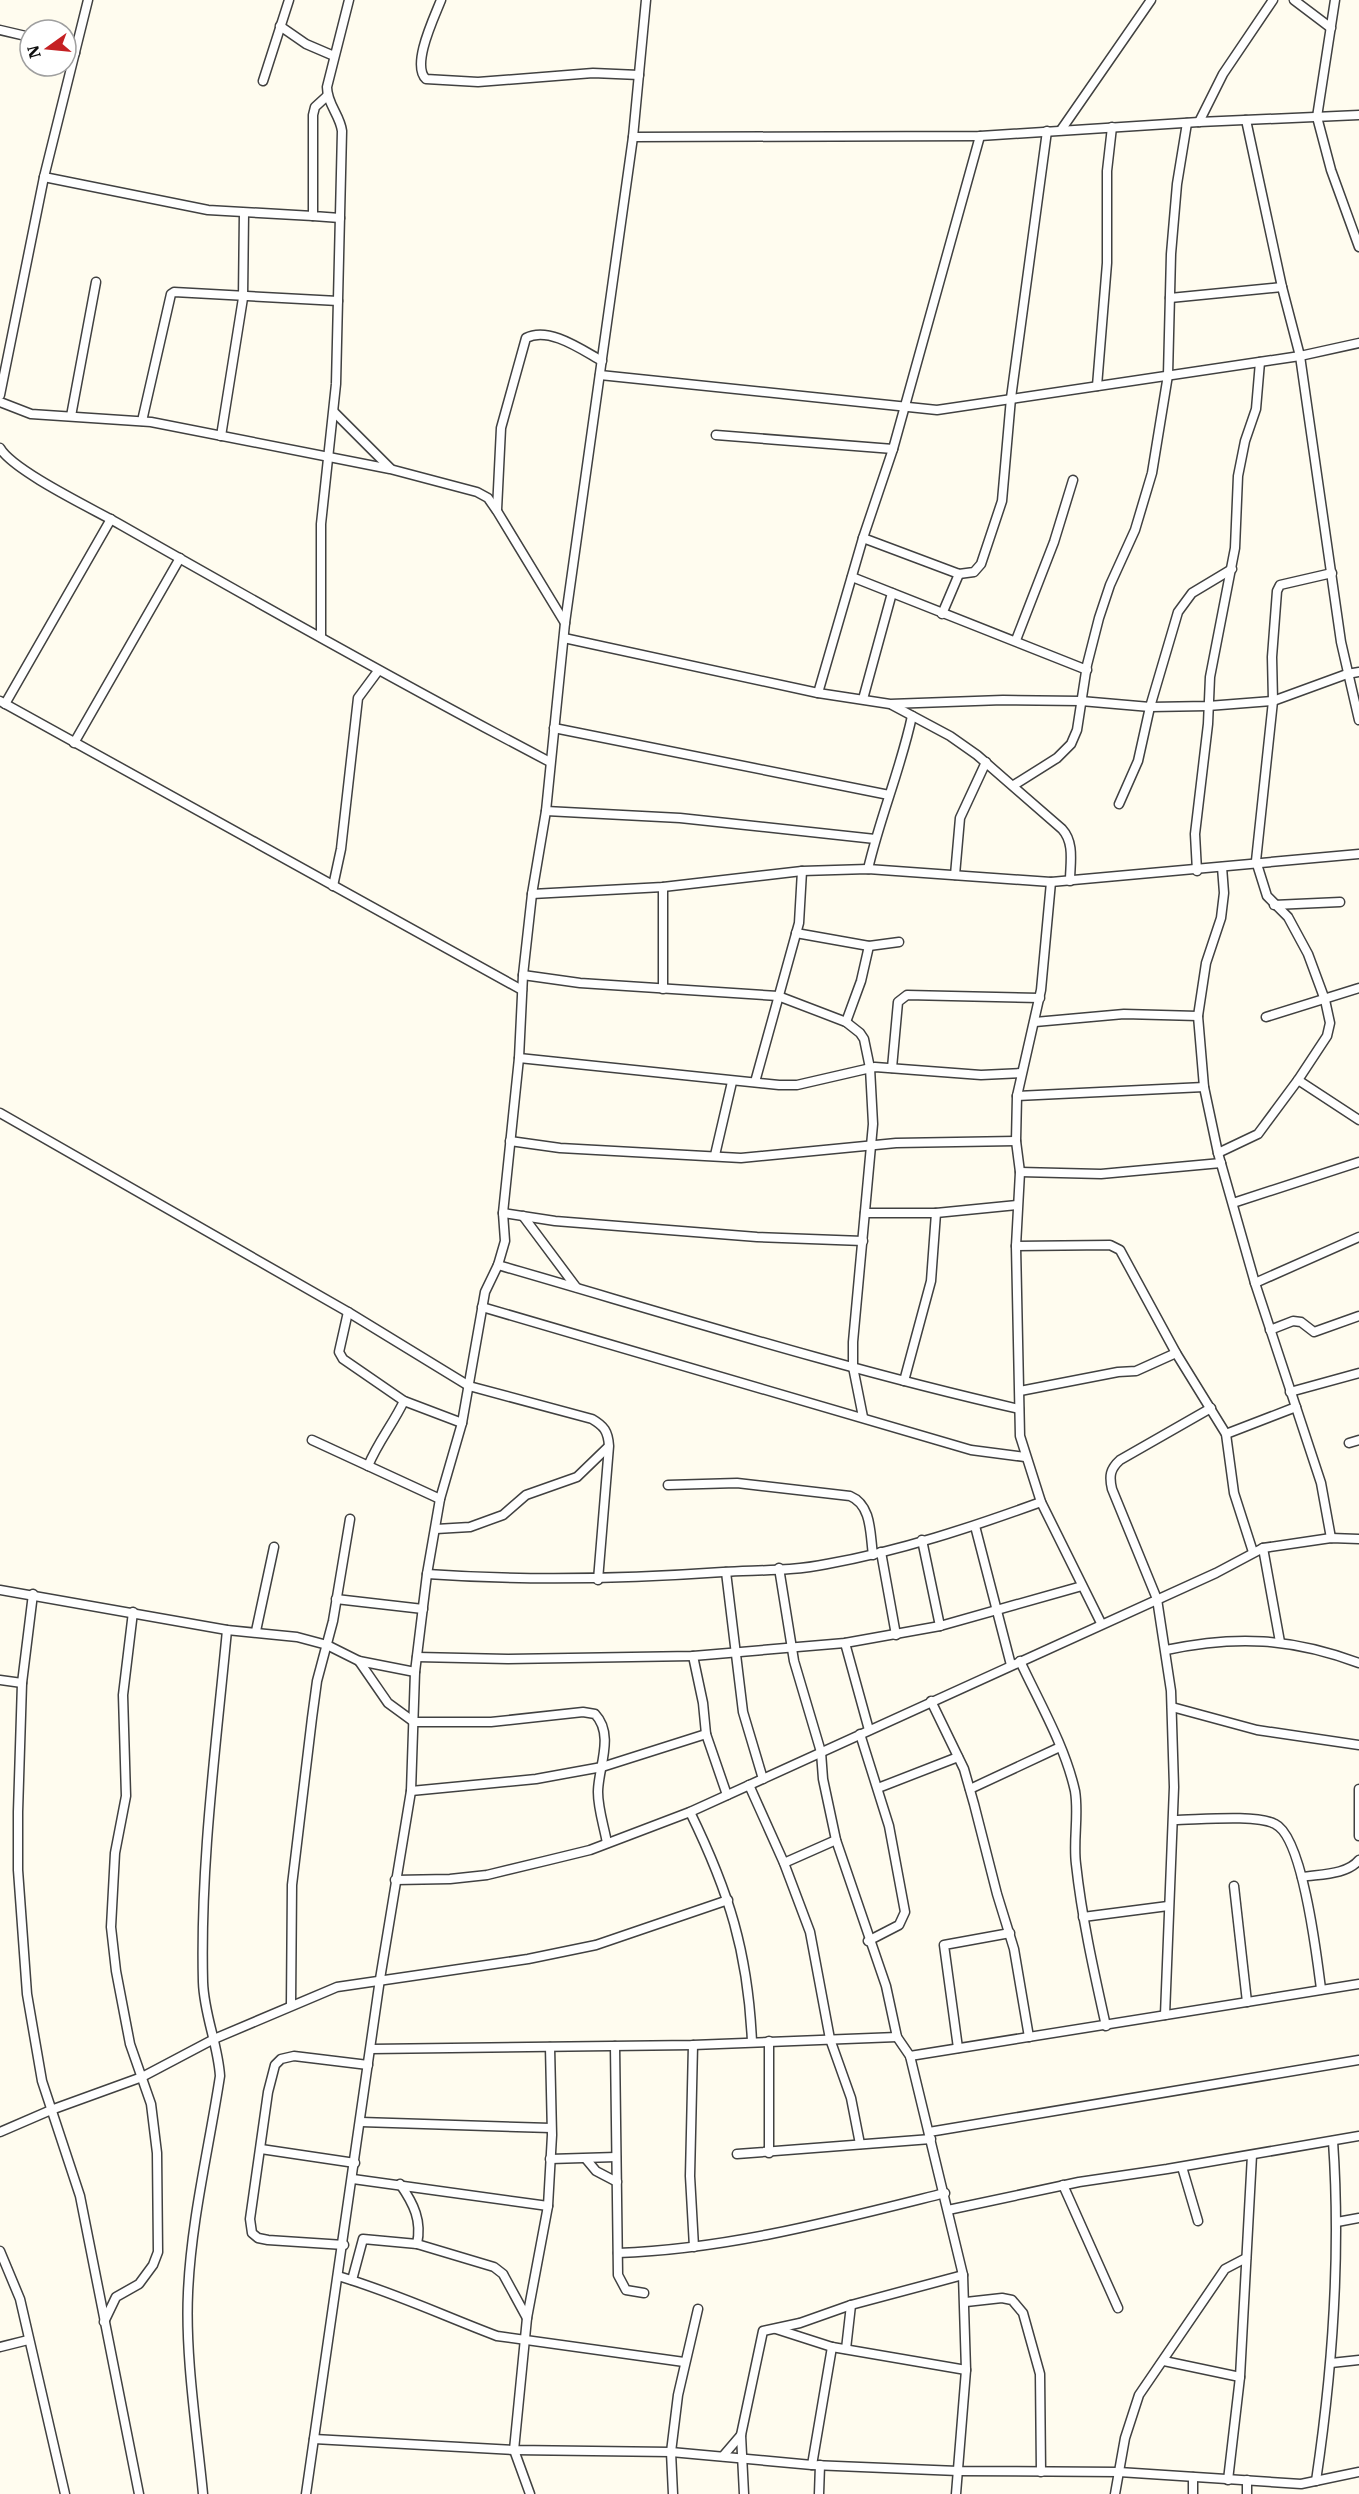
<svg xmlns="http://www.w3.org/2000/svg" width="1359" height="2494" font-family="'IBM Plex Serif',serif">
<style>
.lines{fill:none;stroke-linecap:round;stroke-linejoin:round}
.minor-casing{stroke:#414141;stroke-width:11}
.minor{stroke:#fff;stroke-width:8}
</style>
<rect width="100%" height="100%" fill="#fffcef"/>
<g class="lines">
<!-- minor casing -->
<g class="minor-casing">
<g id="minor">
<path d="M441,0C434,18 411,65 426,79L478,82L593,73L639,75"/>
<path d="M1294,0L1331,28"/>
<path d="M1335,0L1317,117L1331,170L1359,247"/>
<path d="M280,26L306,44L334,56"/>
<path d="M0,30L30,37"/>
<path d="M66,50L75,53"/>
<path d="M263,81L289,0"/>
<path d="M327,96L315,107L313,115V216L340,218"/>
<path d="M1246,120L1282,287L1300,356L1341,642L1359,720"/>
<path d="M1199,122L1223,74L1273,0"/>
<path d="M1061,130L1151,0"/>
<path d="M633,137L980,136L1199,122L1359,115"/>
<path d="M44,177L208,210L313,216"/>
<path d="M1170,298L1282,287"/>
<path d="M600,375L937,410L1300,356L1359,343"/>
<path d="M1097,386L1107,263V171L1112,127"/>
<path d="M0,395L44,177L88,0"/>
<path d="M0,402L31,414L151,422L390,469L477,492L488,498L497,511L565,623"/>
<path d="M334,412L390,468"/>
<path d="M71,416L96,282"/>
<path d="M142,421L171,294L174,292L338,301"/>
<path d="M716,435L893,449"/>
<path d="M221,436L243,298L244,213"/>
<path d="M0,448C13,471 95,510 121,525C263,606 405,686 550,762"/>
<path d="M497,510L501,428L526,338C549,326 582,350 602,361"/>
<path d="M863,538L959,574L974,572L981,564L1002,501L1011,398L1047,131"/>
<path d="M1332,573L1280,585L1277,591L1272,657L1273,701L1256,861L1267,896L1288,917L1308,954L1325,1000L1330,1023L1327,1036L1298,1080L1359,1120"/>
<path d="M852,577L1087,670"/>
<path d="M942,614L959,574"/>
<path d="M321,637V524L336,384L342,131C340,115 327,104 327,87L349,0"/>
<path d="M564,638L818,693L890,704L1003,700L1081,701L1150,707L1208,706L1273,701L1347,674L1359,672"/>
<path d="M1016,640L1054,542L1073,480"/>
<path d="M818,693L863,538L893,449L980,136"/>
<path d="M863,699L892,593"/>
<path d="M0,701L522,990"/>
<path d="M5,704L111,519"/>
<path d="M892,705L950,736L977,755L1062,829C1075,843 1070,864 1070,881"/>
<path d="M554,728L889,795"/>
<path d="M74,743L180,558"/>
<path d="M1014,785L1057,758L1071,744L1077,730L1087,665L1099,618L1110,585L1135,530L1152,473L1168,375L1171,254L1177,184L1187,123"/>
<path d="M1119,804L1138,761L1150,707L1178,612L1192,593L1232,569"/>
<path d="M546,811L680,818L875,839"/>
<path d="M1222,867L1224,893L1221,918L1206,963L1198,1016L1204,1087L1218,1153L1255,1283L1321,1483L1331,1538"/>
<path d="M868,869C880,817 901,768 912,716"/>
<path d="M1197,871L1195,834L1208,724L1210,677L1235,548L1238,476L1245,441L1256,409L1260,362"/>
<path d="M955,875L960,818L986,762"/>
<path d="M1051,882L1041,990L1017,1096L1016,1141L1020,1172L1016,1246L1020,1436L1041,1502L1101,1623"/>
<path d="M333,886L341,849L358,698L378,671"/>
<path d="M663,887V989"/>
<path d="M532,894L663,887L802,871L868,869L1051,882L1359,854"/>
<path d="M1274,905L1340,902"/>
<path d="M796,933L869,946L899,942"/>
<path d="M523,975L580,983L778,996L846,1022L860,1033L864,1039L870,1068L873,1124L853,1342V1367L863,1417"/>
<path d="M1266,1017L1359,988"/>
<path d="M846,1022L861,981L869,946"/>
<path d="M1035,1022L1124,1014L1198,1016"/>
<path d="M519,1058L779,1085H797L875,1067L981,1075L1021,1073"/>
<path d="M892,1068L898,1002L907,995L1040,998"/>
<path d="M755,1082L799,923L802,871"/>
<path d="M1017,1096L1204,1087"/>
<path d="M0,1113L348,1312L469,1386L592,1419C604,1426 608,1431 609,1446L598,1580"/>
<path d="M510,1141L560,1148L741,1158L896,1143L1016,1141"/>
<path d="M1218,1153L1258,1134L1298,1080"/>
<path d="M715,1155L732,1082"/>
<path d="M1020,1172L1101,1174L1221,1163"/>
<path d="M1233,1203L1359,1162"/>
<path d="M503,1213L555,1221L757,1237L863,1241"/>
<path d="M865,1213H936L931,1281L904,1381"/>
<path d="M936,1213L1017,1205"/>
<path d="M523,1216L576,1287"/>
<path d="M1016,1246L1110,1245L1120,1250L1176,1353L1226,1434L1234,1493L1253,1552"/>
<path d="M498,1265C671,1315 843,1369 1019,1409"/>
<path d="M1255,1283L1359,1237"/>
<path d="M482,1307L971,1450L1025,1457"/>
<path d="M348,1312L339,1352L343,1359L404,1401L462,1423"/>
<path d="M1270,1330L1293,1321L1301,1322L1314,1332L1359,1316"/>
<path d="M1020,1391L1118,1372L1136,1371L1176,1353"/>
<path d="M1290,1392L1359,1373"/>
<path d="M1226,1434L1296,1407"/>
<path d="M312,1440L440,1499"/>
<path d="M1349,1443L1359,1440"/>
<path d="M368,1466C378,1442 393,1424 404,1401"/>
<path d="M668,1485L737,1483L850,1496C872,1505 870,1534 873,1555"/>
<path d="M975,1526L1011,1665"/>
<path d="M436,1529L470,1527L503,1515L526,1495L577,1477L608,1447"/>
<path d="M922,1540L940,1626"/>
<path d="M1263,1548L1280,1642"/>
<path d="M881,1552L896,1635"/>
<path d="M779,1568L794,1661L821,1752L823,1779L836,1840L886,1986L897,2037L910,2056L963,2275L966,2370L956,2494"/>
<path d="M726,1572L743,1712L763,1779"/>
<path d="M427,1574C526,1581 624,1579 723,1572C757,1570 794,1571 827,1564C900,1551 972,1527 1041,1502"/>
<path d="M0,1590L227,1630L297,1637L327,1645L359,1661L415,1672"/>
<path d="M33,1594L22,1683L18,1812V1870L27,1994L42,2081L80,2196L139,2494"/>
<path d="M336,1599L423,1609"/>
<path d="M256,1631L274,1547"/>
<path d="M845,1643L869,1730"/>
<path d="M1166,1650C1236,1635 1291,1638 1359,1663"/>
<path d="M693,1656L703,1703L706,1734L727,1795"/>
<path d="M417,1657L508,1659L693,1656L845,1643L940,1626L1082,1586"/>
<path d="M359,1661L388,1703L414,1722H491L583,1712L595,1714C615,1735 598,1768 598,1792C598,1809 604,1826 607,1843"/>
<path d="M1020,1661C1039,1702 1065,1746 1075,1791C1079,1815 1073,1840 1076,1864C1082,1919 1094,1972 1106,2026"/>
<path d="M0,1680L22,1683"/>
<path d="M931,1701L964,1769L974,1804L997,1894L1014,1949L1029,2037"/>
<path d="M1172,1707L1257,1730L1359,1745"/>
<path d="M860,1734L889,1826L905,1912L899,1925L868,1941"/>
<path d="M749,1785L784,1863L810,1932L830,2039L851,2098L860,2144"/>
<path d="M878,1788L958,1757"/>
<path d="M970,1789L1060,1747"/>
<path d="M1359,1789V1836"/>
<path d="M411,1791L536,1779L602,1767L706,1734"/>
<path d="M690,1812C729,1892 748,1952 752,2042"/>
<path d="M1174,1820C1197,1820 1256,1814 1275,1824C1303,1837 1317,1958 1321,1989"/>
<path d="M784,1863L836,1840"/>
<path d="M1302,1877C1320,1874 1347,1875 1359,1860"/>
<path d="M395,1880L450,1879L487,1875L549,1860L590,1850L690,1812L1216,1573L1263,1548L1331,1538L1359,1539"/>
<path d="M1234,1886L1247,2002"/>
<path d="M1083,1917L1168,1906"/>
<path d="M291,2005L292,1885L312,1718L317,1681L333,1621L350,1519"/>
<path d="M1165,2015L1174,1787L1171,1691L1157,1599L1112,1489C1109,1476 1110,1469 1120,1460L1211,1408"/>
<path d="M693,2045L690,2176L694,2247"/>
<path d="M615,2046L618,2275L626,2290L644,2293"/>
<path d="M958,2048L944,1945L1010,1933"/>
<path d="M371,2049L693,2045L897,2037"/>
<path d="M910,2056L1359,1984"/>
<path d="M361,2122L551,2128"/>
<path d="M0,2132L51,2110L142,2077L214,2039L337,1987L528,1959L596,1945L728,1900"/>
<path d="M929,2132L1359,2060"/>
<path d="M261,2149L355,2163"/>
<path d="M769,2153V2041"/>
<path d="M737,2154L931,2139"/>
<path d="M550,2159L616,2157"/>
<path d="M586,2159L596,2171L617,2182"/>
<path d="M1182,2167L1198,2221"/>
<path d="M353,2179L548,2206"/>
<path d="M400,2184C414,2204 422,2221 417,2244"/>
<path d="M1063,2185L1118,2308"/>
<path d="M948,2210L1079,2182L1167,2169L1359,2136"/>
<path d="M1337,2222L1359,2218"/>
<path d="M344,2245L268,2240L258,2238L252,2233L250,2219L268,2092L275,2065L281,2059L294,2056L368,2065"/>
<path d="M0,2251L20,2299L65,2494"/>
<path d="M618,2253C729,2249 837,2220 945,2193"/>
<path d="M338,2276C393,2292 444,2316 497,2336L684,2362"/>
<path d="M352,2280L363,2239L417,2244L494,2267L503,2274L527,2318"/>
<path d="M966,2302L1002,2298L1012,2300L1023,2313L1040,2374L1041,2472"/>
<path d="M104,2322L116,2297L139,2284L153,2265L158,2252L157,2153L151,2104L130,2044L116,1971L111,1927L115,1853L126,1796L123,1695L133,1612"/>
<path d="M776,2329L832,2347L966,2370"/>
<path d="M0,2347L28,2340"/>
<path d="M846,2349L851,2305"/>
<path d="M1164,2361L1240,2377"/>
<path d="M1331,2363L1359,2360"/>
<path d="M314,2439L514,2450L671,2452L812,2465L958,2471L1119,2472L1301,2484L1359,2472"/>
<path d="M723,2456L741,2435"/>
<path d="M812,2465L832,2347"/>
<path d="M1193,2477V2494"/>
<path d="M1228,2480L1240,2377L1252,2155"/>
<path d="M1316,2481C1333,2367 1341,2256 1333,2141"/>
<path d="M203,2494C197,2431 185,2356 188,2293C191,2221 209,2148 220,2076C218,2044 204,2015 203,1982C200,1865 216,1747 227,1630"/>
<path d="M306,2494L380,1979L411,1791L415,1672L427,1574L440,1499L462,1423L485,1292L498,1265L505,1241L503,1213L519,1058L523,975L532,894L546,811L565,623L633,137L646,0"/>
<path d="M530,2494L514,2450L527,2318L548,2206L552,2135L550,2047"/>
<path d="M673,2494L671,2452L678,2395L698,2309"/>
<path d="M744,2494L741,2435L763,2331L800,2323L851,2305L963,2275"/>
<path d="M819,2494L820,2465"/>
<path d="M1115,2494L1125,2438L1139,2395L1225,2269L1246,2258"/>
<path d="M1247,2494V2480"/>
</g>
</g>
<!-- minor -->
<use href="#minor" class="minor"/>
</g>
<!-- north arrow -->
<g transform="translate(48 48) rotate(255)"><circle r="28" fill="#ffffff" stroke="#9f9f9f" stroke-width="1.5"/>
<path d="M0-4.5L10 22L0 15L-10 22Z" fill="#c52023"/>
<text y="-9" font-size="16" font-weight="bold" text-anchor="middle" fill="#0e0e0e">N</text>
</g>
</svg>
